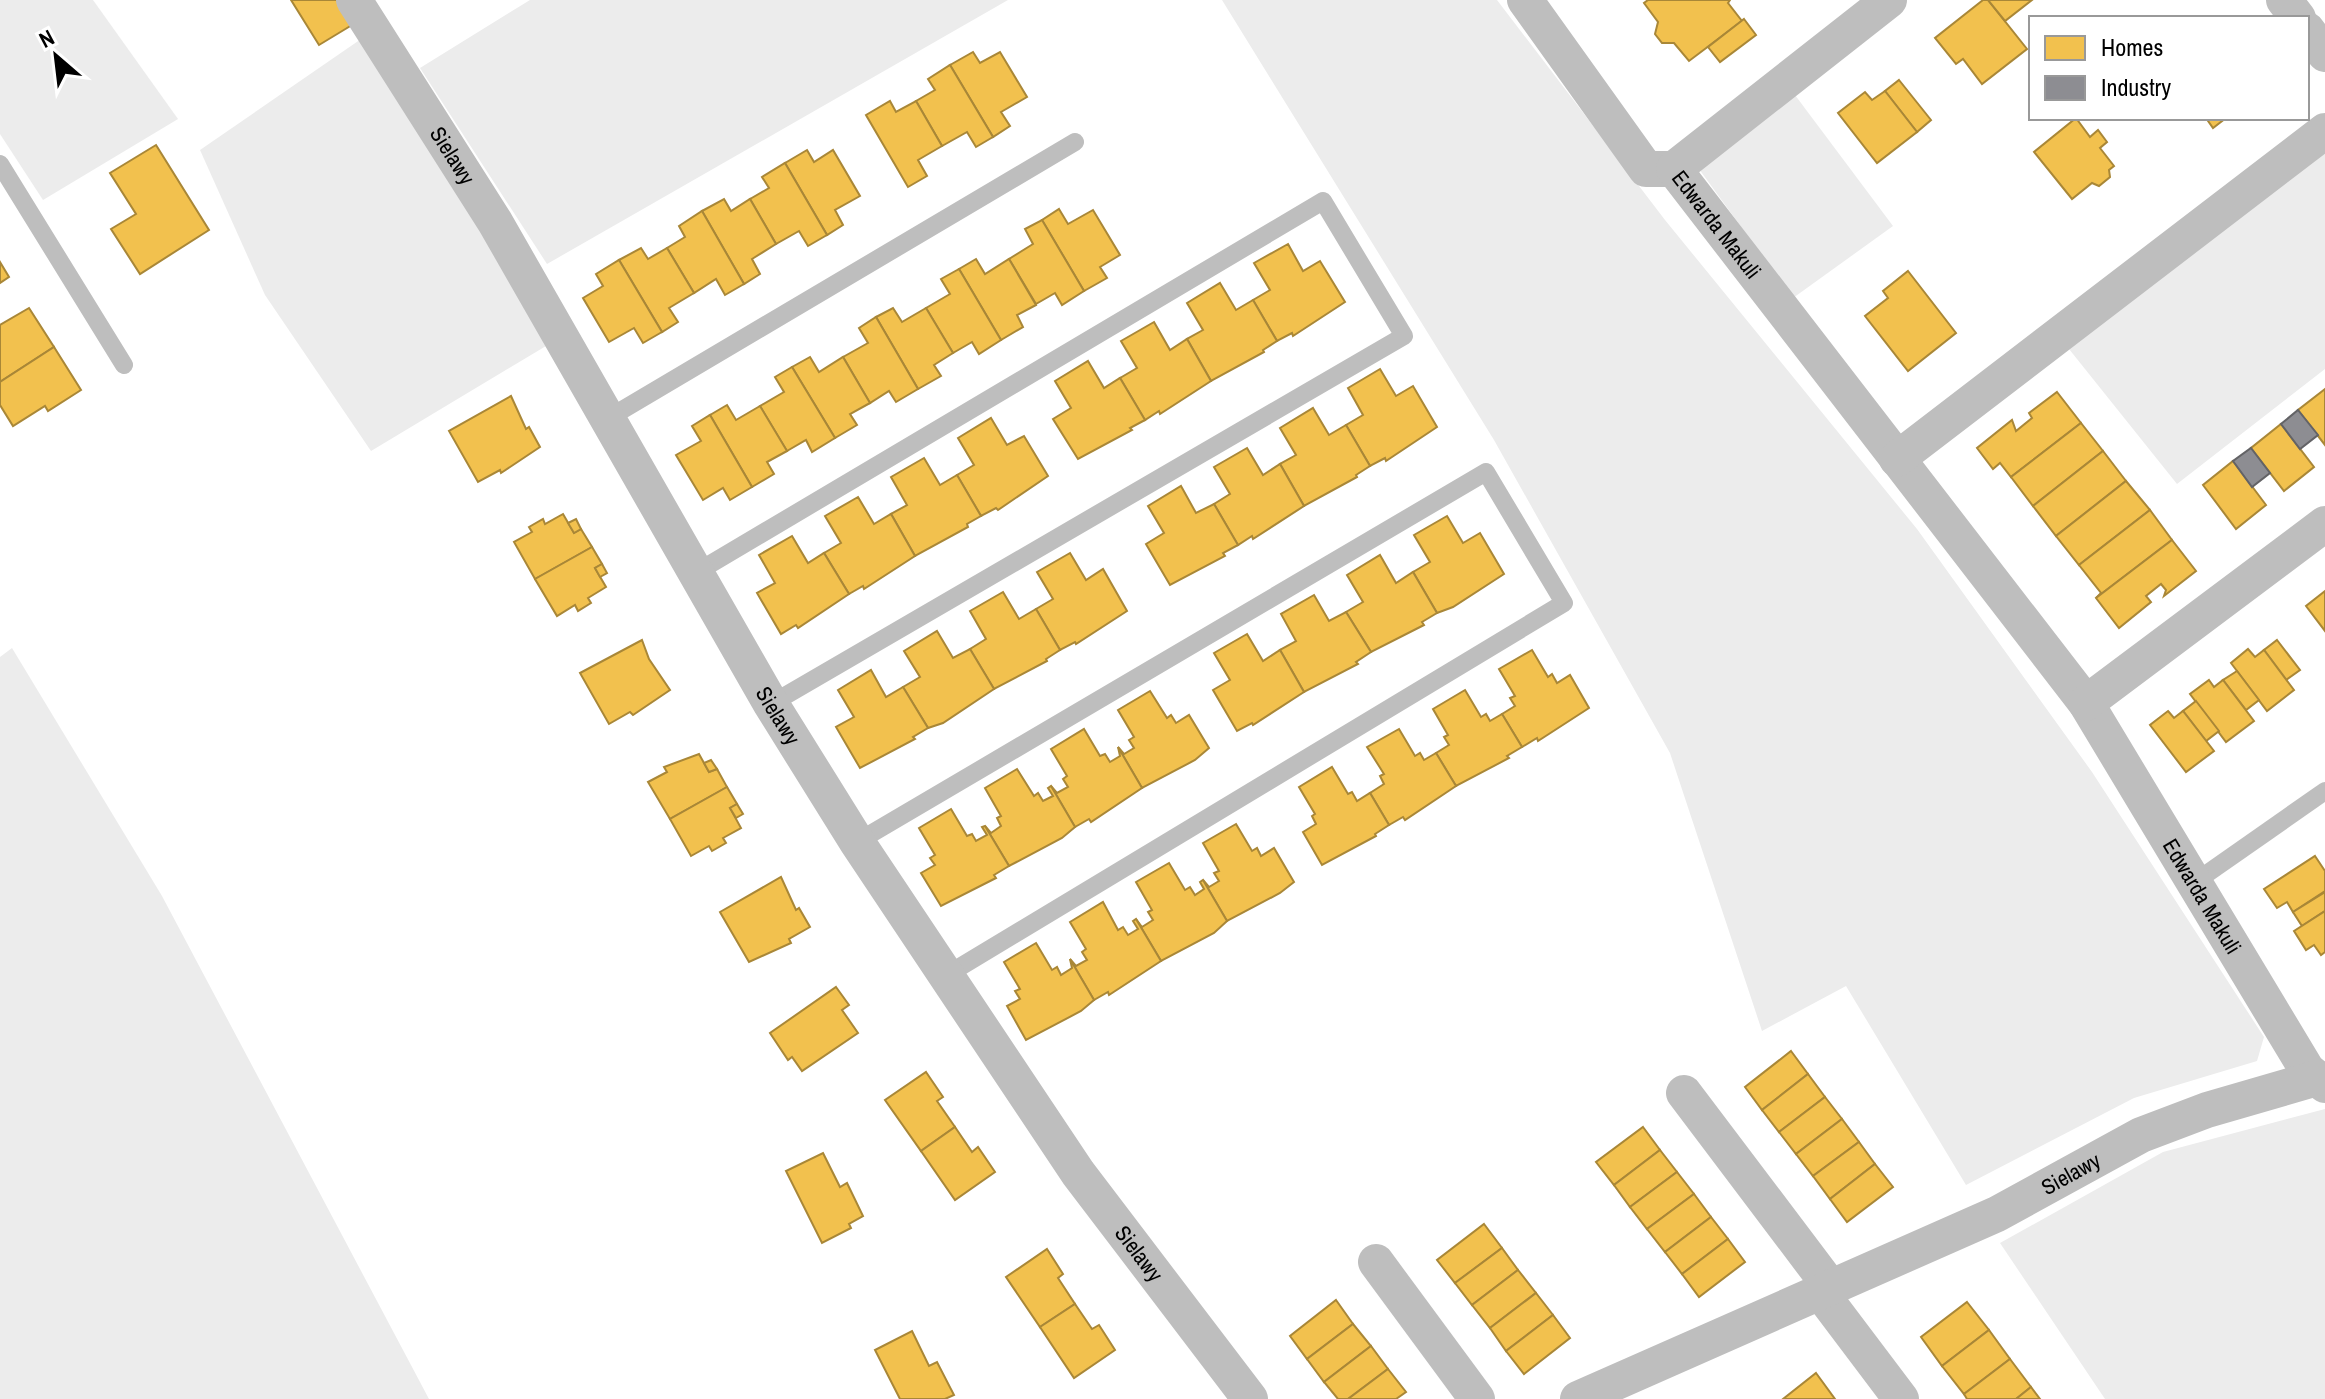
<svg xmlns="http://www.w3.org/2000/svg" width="2325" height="1399" font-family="'Archivo Narrow',sans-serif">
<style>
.green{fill:#ececec}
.homes{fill:#f2c14e;stroke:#a98737;stroke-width:2}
.industry{fill:#8d8d92;stroke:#636366;stroke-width:2}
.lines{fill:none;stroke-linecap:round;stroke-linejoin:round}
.lane{stroke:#bebebe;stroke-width:18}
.street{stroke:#bebebe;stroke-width:36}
.labels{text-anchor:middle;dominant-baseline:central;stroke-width:8;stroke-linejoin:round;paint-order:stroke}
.street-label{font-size:22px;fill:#000;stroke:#fff}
</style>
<rect width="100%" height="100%" fill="#fff"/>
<!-- green -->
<g class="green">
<path d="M0,0H93L178,119L43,200L0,134Z"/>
<path d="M530,0H1008L547,264L420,68Z"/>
<path d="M1222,0H1497L1665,220L1917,529L2092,772L2264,1037L2257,1061L2134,1098L1966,1185L1846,986L1762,1031L1670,753L1494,440Z"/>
<path d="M364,37L551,343L371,451L265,295L200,150Z"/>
<path d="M1792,91L1893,226L1793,298L1699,169Z"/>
<path d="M2325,148V369L2177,484L2069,349Z"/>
<path d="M12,648L162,896L429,1399H0V657Z"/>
<path d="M2325,1109V1399H2105L2000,1243L2163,1152Z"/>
</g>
<!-- homes -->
<g class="homes">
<path d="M291,0H337L352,25L319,45Z"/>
<path d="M1648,0H1730L1728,3L1742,21L1689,61L1674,43H1662L1655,34L1658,22L1644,3Z"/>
<path d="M1983,0H1988L2027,49L1982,84L1963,59L1956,64L1935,38Z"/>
<path d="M1988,0H2032L2005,21Z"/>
<path d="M1744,19L1756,35L1720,62L1708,47Z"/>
<path d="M973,52L980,63L1000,52L1027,97L1001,112L1010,126L993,137L950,65Z"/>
<path d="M950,65L993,137L976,147L967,132L942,146L916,101L935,90L928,79Z"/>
<path d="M1899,80L1931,120L1917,132L1885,91Z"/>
<path d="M1885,91L1917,132L1877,163L1838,113L1865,92L1872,100Z"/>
<path d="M890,101L896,112L916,101L942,146L918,160L927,176L908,187L866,115Z"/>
<path d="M2076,118L2090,137L2098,130L2107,142L2100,148L2114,166L2109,170L2110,177L2099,186L2092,183L2072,199L2034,152Z"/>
<path d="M2206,118H2226L2213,128Z"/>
<path d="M156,145L209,230L140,274L111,229L136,214L110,173Z"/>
<path d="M807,150L814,162L833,150L860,196L835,210L843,225L827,235L785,163Z"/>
<path d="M785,163L827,235L808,246L799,231L776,244L750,199L769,188L762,177Z"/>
<path d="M724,199L731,211L750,199L776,244L752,259L760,274L744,284L702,211Z"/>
<path d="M1059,209L1068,224L1093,210L1120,255L1100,267L1107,278L1084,291L1042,220Z"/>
<path d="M702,211L744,284L725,295L716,279L694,293L667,248L685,237L679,226Z"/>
<path d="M1042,220L1084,291L1062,305L1055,293L1036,304L1009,259L1033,244L1025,229Z"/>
<path d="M1288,244L1303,271L1320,261L1345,302L1293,336L1292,333L1277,341L1253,300L1270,290L1254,263Z"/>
<path d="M641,248L648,259L667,248L694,293L669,308L678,322L662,332L619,260Z"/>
<path d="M976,259L985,274L1009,259L1036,305L1017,315L1023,327L1001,340L959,269Z"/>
<path d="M619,260L662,332L643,343L634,328L609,342L583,298L603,286L596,274Z"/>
<path d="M0,262L9,277L0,283Z"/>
<path d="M959,269L1001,340L979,354L972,342L953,353L926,308L950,294L941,279Z"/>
<path d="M1908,271L1956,333L1908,371L1865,316L1888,298L1883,291Z"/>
<path d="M1220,283L1236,310L1253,300L1277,341L1263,350L1264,352L1211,381L1187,339L1203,330L1187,303Z"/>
<path d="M29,308L54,347L0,382V325Z"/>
<path d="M893,308L902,322L926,308L953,353L934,365L941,376L918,389L876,317Z"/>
<path d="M876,317L918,389L896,402L889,391L870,403L843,357L868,343L859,328Z"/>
<path d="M1154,322L1170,350L1187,339L1211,381L1160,414L1159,411L1145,420L1120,378L1137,368L1121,341Z"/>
<path d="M54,347L81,390L48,411L45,406L13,426L0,405V382Z"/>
<path d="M810,357L819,372L843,357L870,403L850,414L857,425L835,438L792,367Z"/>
<path d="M1088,361L1104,388L1120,378L1145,420L1130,428L1132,430L1078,459L1053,419L1071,408L1055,381Z"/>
<path d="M792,367L835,438L812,452L806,440L787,451L760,406L784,392L775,377Z"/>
<path d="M1380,369L1396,396L1413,386L1437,427L1386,461L1385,458L1370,466L1346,425L1363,415L1348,388Z"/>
<path d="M2325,389V445L2298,410Z"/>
<path d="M2057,392L2081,423L2011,477L2000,463L1993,469L1977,448L2012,420L2016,431L2032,418L2029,413Z"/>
<path d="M511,396L526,429L529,427L540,447L501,473L500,470L478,482L449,431Z"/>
<path d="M727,405L736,420L760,406L787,451L767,462L774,474L752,487L710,415Z"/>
<path d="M1313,408L1329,435L1346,425L1370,466L1356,475L1357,477L1304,506L1280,464L1296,455L1280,428Z"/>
<path d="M710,415L752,487L730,500L723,488L703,500L676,455L701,441L692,426Z"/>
<path d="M991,418L1007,445L1024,436L1048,476L998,510L996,508L981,516L957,475L974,465L958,438Z"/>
<path d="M2081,423L2103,451L2033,506L2011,477Z"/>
<path d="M2281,424L2314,467L2284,491L2251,448Z"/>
<path d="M1247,448L1263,475L1280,464L1304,506L1253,539L1252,536L1238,545L1214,504L1230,494L1214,467Z"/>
<path d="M2103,451L2126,481L2056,536L2033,506Z"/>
<path d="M924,458L940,485L957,475L981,516L967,524L968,527L915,556L891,514L907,505L891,477Z"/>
<path d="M2233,461L2266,505L2236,529L2203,485Z"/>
<path d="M2126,481L2150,510L2079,565L2056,536Z"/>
<path d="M1181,486L1196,513L1214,504L1238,545L1223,553L1225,556L1170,585L1146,544L1164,533L1148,506Z"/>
<path d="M858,497L874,524L891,514L915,556L864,589L863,586L849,594L824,553L841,543L825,516Z"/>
<path d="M2150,510L2172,540L2096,598L2101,593L2079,565Z"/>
<path d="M563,514L574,533L581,529L592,547L535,579L514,542L532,532L529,527L543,519L545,524Z"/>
<path d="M1447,516L1463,543L1480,533L1504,574L1453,607L1437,613L1413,572L1430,562L1414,535Z"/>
<path d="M576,519L581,529L574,533L568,523Z"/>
<path d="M792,536L808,563L824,553L849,594L798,628L796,625L781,634L757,593L775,583L759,555Z"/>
<path d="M2172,540L2196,571L2164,596L2166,590L2161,584L2146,596L2151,602L2119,628L2096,598Z"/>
<path d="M592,547L602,564L595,568L606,587L588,598L591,603L578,611L575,605L557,616L535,579Z"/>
<path d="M1070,553L1086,580L1103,569L1127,611L1076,644L1075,642L1060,650L1036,609L1053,599L1037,572Z"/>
<path d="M1380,555L1396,583L1413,572L1437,613L1422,622L1424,625L1371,652L1346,612L1363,602L1347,575Z"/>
<path d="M602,564L607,573L600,577L595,568Z"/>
<path d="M2325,591V631L2306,606Z"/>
<path d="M1003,592L1019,619L1036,609L1060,650L1046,659L1047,661L994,689L970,649L986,639L970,611Z"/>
<path d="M1314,595L1329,621L1346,612L1371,652L1356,662L1358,664L1304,692L1280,650L1296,641L1281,614Z"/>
<path d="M937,631L953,658L970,649L994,689L943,723L928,728L903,687L920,677L904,651Z"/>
<path d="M1247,634L1263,661L1280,650L1304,692L1253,725L1252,723L1237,731L1213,690L1230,680L1214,653Z"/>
<path d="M642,640L649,659L670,690L633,715L630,712L609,724L580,673Z"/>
<path d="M2277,640L2300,670L2286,680L2264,650Z"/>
<path d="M2248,649L2255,657L2264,650L2294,690L2267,711L2231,663Z"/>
<path d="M1532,650L1548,677L1552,674L1557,683L1570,675L1589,708L1538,741L1537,738L1522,747L1502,714L1515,706L1510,698L1515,696L1499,669Z"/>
<path d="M871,670L886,697L903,687L928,728L913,737L915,739L860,768L836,727L854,717L838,690Z"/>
<path d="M2237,671L2259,700L2246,710L2223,680Z"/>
<path d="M2209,680L2214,687L2223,680L2254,721L2226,742L2190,694Z"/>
<path d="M1465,690L1481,717L1486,714L1490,721L1502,714L1522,747L1507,756L1509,758L1456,786L1436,753L1449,745L1444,737L1448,735L1433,709Z"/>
<path d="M1150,691L1167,718L1171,715L1176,723L1189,715L1209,748L1195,760L1142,788L1118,747L1124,754L1134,748L1129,740L1134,737L1118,710Z"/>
<path d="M2196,701L2219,731L2206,741L2183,711Z"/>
<path d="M2168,711L2174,718L2183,711L2214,751L2186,772L2150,725Z"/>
<path d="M1084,729L1100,756L1105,754L1110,762L1120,756L1118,747L1142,788L1091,822L1089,819L1075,827L1051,786L1057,793L1068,787L1063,779L1067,776L1051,749Z"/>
<path d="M1399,729L1415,756L1420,753L1424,760L1436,753L1456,786L1405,820L1403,817L1389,825L1370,793L1384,784L1380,776L1384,774L1367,747Z"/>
<path d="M699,754L709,772L717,769L727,787L670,819L648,782L667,772L664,767Z"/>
<path d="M711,760L717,769L709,772L704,763Z"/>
<path d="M1332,767L1348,794L1352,792L1357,801L1370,793L1389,825L1375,834L1376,836L1322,865L1303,832L1316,824L1312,816L1315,814L1299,787Z"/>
<path d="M1017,769L1034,796L1038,793L1043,801L1053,796L1048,788L1051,786L1075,827L1062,838L1009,866L985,826L991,833L1001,826L997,818L1001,816L985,788Z"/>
<path d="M727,787L737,804L730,808L741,828L723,838L726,843L712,851L709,846L691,856L670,819Z"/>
<path d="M737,804L743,814L736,818L730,808Z"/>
<path d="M951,809L967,836L972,834L976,841L987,835L982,827L985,826L1009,866L994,875L996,878L941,906L921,873L935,865L930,858L935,855L919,828Z"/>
<path d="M1236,824L1252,851L1257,848L1261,856L1274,848L1294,882L1280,893L1227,921L1203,880L1209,887L1219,881L1214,873L1219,871L1203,843Z"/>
<path d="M2315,856L2325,871V891L2293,912L2287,902L2277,908L2264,889Z"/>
<path d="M1169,863L1185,890L1190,887L1195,895L1204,889L1200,882L1203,880L1227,921L1214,933L1161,961L1136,919L1142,927L1153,920L1148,912L1152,910L1136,882Z"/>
<path d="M781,877L796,910L799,908L810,927L789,939L791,943L749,962L720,912Z"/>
<path d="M2325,892V911L2302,926L2293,912Z"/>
<path d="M1103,902L1118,930L1123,927L1128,935L1138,929L1133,921L1136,919L1161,961L1109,995L1108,992L1094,1000L1070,959L1076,966L1087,960L1082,952L1086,949L1070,922Z"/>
<path d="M2325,911V952L2321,955L2314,945L2306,950L2294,931Z"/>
<path d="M1036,943L1052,970L1057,967L1061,975L1072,968L1070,959L1094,1000L1081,1011L1026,1040L1007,1006L1020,999L1015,991L1020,989L1004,962Z"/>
<path d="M836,987L849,1005L842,1010L858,1033L802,1071L792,1057L788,1060L770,1033Z"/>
<path d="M1791,1051L1808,1074L1762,1110L1745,1087Z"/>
<path d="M926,1072L943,1097L937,1101L955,1127L921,1151L885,1100Z"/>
<path d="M1808,1074L1825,1097L1779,1132L1762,1110Z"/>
<path d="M1825,1097L1842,1119L1796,1154L1779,1132Z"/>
<path d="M1842,1119L1859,1142L1813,1176L1796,1154Z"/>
<path d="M955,1127L972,1152L978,1147L995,1172L955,1200L921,1151Z"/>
<path d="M1643,1127L1660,1150L1614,1185L1596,1162Z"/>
<path d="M1859,1142L1875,1164L1830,1199L1813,1176Z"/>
<path d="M1660,1150L1677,1172L1630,1207L1614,1185Z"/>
<path d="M823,1153L840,1187L847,1183L863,1216L849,1224L851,1228L822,1243L786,1171Z"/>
<path d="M1875,1164L1893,1187L1847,1222L1830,1199Z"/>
<path d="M1677,1172L1694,1194L1647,1229L1630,1207Z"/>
<path d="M1694,1194L1711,1217L1665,1252L1647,1229Z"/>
<path d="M1711,1217L1728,1239L1682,1274L1665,1252Z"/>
<path d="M1484,1224L1502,1248L1455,1283L1437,1260Z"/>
<path d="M1728,1239L1745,1262L1699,1297L1682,1274Z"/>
<path d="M1502,1248L1518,1270L1472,1305L1455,1283Z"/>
<path d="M1047,1249L1063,1274L1058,1278L1075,1304L1040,1327L1006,1277Z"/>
<path d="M1518,1270L1536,1293L1490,1328L1472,1305Z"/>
<path d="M1536,1293L1553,1315L1506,1351L1490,1328Z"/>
<path d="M1336,1300L1353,1324L1307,1359L1290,1336Z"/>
<path d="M1967,1302L1989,1330L1942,1366L1921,1337Z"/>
<path d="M1075,1304L1092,1329L1099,1325L1115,1350L1074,1378L1040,1327Z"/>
<path d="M1553,1315L1570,1338L1524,1374L1506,1351Z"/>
<path d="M1353,1324L1371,1346L1324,1382L1307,1359Z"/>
<path d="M1989,1330L2010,1359L1964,1394L1942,1366Z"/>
<path d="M912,1331L929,1366L937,1362L954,1395L945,1399H900L875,1350Z"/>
<path d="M1371,1346L1388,1369L1348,1399H1338L1324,1382Z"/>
<path d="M2010,1359L2031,1387L2016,1399H1967L1964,1394Z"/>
<path d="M1388,1369L1406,1392L1396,1399H1348Z"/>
<path d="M1816,1373L1835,1399H1783Z"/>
<path d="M2031,1387L2040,1399H2016Z"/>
</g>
<!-- industry -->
<g class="industry">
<path d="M2298,410L2318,435L2300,449L2281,424Z"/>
<path d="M2251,448L2270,473L2252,487L2233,461Z"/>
</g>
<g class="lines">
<!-- lane -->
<g class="lane">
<path d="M0,164L124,365"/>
<path d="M607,419L1075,142"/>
<path d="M697,572L1323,201L1404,336L771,704"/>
<path d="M857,842L1486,472L1564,603L945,976"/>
<path d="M2195,882L2325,791"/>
</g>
<!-- street -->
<g class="street">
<path id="s1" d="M354,0L495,222L771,704L857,842L1078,1173L1250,1399"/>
<path d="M1525,0L1646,169H1674"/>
<path d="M2284,0L2298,18"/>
<path d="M2307,30L2325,54"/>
<path id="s2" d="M1674,169L2086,703L2307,1070L2325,1085"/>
<path d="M1674,169L1889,0"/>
<path d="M1897,459L2325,131"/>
<path d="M2086,703L2325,524"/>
<path d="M1684,1093L1832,1289"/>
<path d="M1376,1262L1477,1399"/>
<path d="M1821,1293L1901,1399"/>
<path id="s3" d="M1578,1399L1997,1214L2141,1135L2207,1110L2317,1078"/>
</g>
</g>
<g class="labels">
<!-- street labels -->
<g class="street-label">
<text stroke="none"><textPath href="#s1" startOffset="184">Sielawy</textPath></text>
<text stroke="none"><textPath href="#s2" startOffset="70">Edwarda Makuli</textPath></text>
<text stroke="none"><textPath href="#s1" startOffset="832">Sielawy</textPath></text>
<text stroke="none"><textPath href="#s2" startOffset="900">Edwarda Makuli</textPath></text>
<text stroke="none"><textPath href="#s3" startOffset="542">Sielawy</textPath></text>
<text stroke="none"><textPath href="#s1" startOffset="1480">Sielawy</textPath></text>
</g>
</g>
<!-- legend -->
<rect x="2029" y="16" width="280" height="104" fill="#ffffff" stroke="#999999" stroke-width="2"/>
<rect x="2045" y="36" width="40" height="24" fill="#f2c14e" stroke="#999999" stroke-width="2"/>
<text x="2101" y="56" font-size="24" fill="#000000">Homes</text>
<rect x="2045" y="76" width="40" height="24" fill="#8d8d92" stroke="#999999" stroke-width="2"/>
<text x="2101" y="96" font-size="24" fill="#000000">Industry</text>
<!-- north arrow -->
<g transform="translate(56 56) rotate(332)" stroke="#ffffff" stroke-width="6" paint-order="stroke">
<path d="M0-6L14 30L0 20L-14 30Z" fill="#000000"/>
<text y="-12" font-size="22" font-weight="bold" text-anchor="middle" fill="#000000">N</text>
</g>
</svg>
